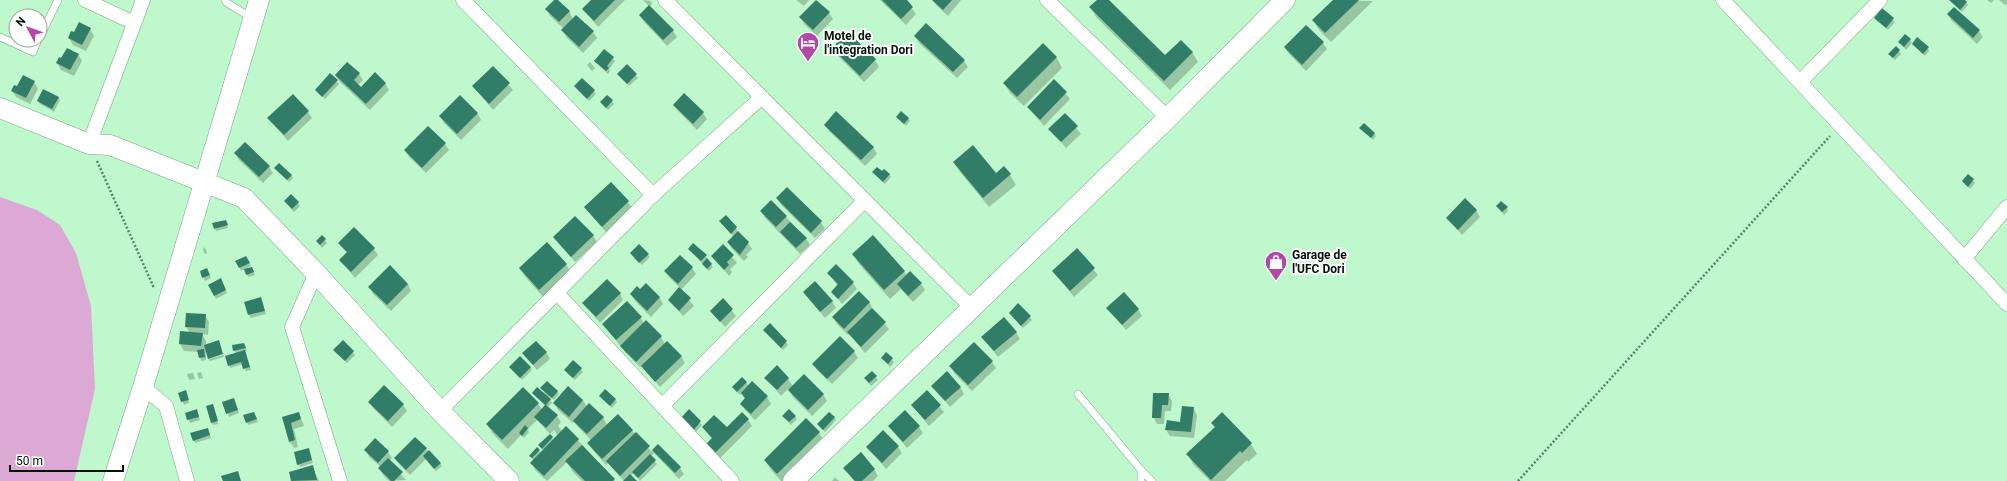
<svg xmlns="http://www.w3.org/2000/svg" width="2007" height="481" font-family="Roboto,sans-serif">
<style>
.water{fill:#dba9d4}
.shadow{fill:#0003}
.building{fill:#327d67}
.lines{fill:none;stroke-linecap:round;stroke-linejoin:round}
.lane-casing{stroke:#71a87f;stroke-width:8}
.street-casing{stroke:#71a87f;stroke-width:15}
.secondary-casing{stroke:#71a87f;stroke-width:21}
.path{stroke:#5b8064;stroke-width:2.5;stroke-dasharray:2 2;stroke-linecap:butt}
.lane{stroke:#fff;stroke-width:7}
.street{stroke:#fff;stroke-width:14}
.secondary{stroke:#fff;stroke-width:20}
.labels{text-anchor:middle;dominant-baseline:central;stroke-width:4;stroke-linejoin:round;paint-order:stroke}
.poi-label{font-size:12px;font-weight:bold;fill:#011305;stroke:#fff;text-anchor:start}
</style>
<rect width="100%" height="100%" fill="#bff8cc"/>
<!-- water -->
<path class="water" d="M0,197L37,210L60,225L76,253L91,306L95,389L74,481H0Z"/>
<!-- shadow -->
<g class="shadow">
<path d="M555,0L569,11L573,19L593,32L597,38L583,53L566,37L563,31L564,29L550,16L546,9Z"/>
<path d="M592,0H625L598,27L583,9Z"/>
<path d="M643,0L651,1L652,4L649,7L673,31L677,37L667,46L644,22L640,16L649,6Z"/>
<path d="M796,0H809L804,6Z"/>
<path d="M880,0H905L916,14L906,25Z"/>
<path d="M933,0H961L948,16L937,6Z"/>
<path d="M1098,0H1107L1165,57L1192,52L1198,62L1170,90L1096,17L1091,7Z"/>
<path d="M1334,0L1373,1L1331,42L1319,30L1313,20Z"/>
<path d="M1950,0H1964L1968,5L1962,12Z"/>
<path d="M1987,0H1994L1991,3Z"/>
<path d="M1999,0H2007V4L2005,5Z"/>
<path d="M1954,8L1979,31L1983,37L1977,44L1952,21L1948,15Z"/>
<path d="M1882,9L1895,22L1888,30L1875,18Z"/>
<path d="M829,13L833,19L817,36L804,24L801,17Z"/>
<path d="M1306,26L1323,43L1327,49L1306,71L1289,54L1285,48Z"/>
<path d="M90,29L94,36L86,51L73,45L69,38Z"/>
<path d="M848,33L875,60L879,67L864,82L837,55L833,48Z"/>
<path d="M915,36L964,61L968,67L957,78L919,43Z"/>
<path d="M1910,40L1912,43L1906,50L1899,42Z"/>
<path d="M1043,44L1057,58L1062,68L1024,106L1010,93L1004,83Z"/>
<path d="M1913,44L1928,48L1929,51L1925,56Z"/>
<path d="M604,50L615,61L609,69L610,71L608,74L595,61Z"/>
<path d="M1899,51L1901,54L1895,60L1890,55Z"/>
<path d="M78,54L82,61L74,76L61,70L57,63Z"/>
<path d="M590,62L595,68L592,71L587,65Z"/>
<path d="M627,66L638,78L629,86L619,74Z"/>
<path d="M493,67L513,90L493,110L473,86Z"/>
<path d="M330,74L339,84L325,99L316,90Z"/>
<path d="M359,74L363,80L358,85L361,88L385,83L389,90L370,110L340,82L336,76Z"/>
<path d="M1054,81L1070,99L1044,126L1028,107Z"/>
<path d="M34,82L38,89L30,104L16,97L12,91Z"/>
<path d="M577,89L594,91L596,94L589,101Z"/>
<path d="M460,96L478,114L481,120L461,140L444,123L440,116Z"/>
<path d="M58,97L60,100L54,112L40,104L38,101Z"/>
<path d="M612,101L614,104L608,110L601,102Z"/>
<path d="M674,105L703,113L707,119L697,130L678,111Z"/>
<path d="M308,112L312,118L288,141L269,119Z"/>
<path d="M1065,114L1081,134L1066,148L1050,129Z"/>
<path d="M897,117L909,119L910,121L906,126Z"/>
<path d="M825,125L873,147L877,154L865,166L829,131Z"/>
<path d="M1361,129L1374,133L1376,136L1373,140Z"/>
<path d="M445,144L449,150L426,173L409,157L405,150Z"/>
<path d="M235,153L269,167L273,173L263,183L239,160Z"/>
<path d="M954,162L995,174L1010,175L1016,185L989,207L960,172Z"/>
<path d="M275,168L291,175L293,178L289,182Z"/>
<path d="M873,172L889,174L891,177L885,184Z"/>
<path d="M1968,175L1975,183L1970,189L1963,182Z"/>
<path d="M777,198L821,222L825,229L815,238L781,205Z"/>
<path d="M285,201L298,203L300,206L294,212Z"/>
<path d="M771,201L806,238L810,245L800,254L765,218L761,211Z"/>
<path d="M628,202L632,208L606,232L585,208Z"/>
<path d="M1497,206L1507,208L1508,211L1504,215Z"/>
<path d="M1476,210L1480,217L1462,235L1447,218Z"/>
<path d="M720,221L736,228L737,231L748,243L752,249L746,255L748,257L744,261L732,249L728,242L734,237Z"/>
<path d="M227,224L228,228L216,231L215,229Z"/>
<path d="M593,235L597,242L575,262L554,238Z"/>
<path d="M873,237L907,275L921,284L925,290L913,302L901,289L890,299L859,264L853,255Z"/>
<path d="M325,240L327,243L322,248L317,241Z"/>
<path d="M339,243L374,249L378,255L355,278L340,260L347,253Z"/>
<path d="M723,246L737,263L730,269L732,272L729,276L712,256Z"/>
<path d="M203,247L206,249L207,254L204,253Z"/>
<path d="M689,249L706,256L707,260L713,267L709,271Z"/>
<path d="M1077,250L1098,275L1074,297L1053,271Z"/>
<path d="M631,253L648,255L650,257L642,265Z"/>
<path d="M246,257L251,266L241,271L237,261Z"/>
<path d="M566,264L572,274L545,299L526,278L520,269Z"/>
<path d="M252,268L255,275L249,277L247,275Z"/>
<path d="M692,268L696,274L681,290L694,306L683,316L669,300L680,288L669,277L665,271Z"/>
<path d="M201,272H208L211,278L205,281Z"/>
<path d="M828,273L853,283L857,289L842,304L832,292L838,286Z"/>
<path d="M220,280L227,293L216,299L209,285Z"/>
<path d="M408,284L411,291L391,311L373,294L370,287Z"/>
<path d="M646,285L660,298L663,304L651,317L635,301L631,294L640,291Z"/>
<path d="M804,292L832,301L836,308L825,318Z"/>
<path d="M859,292L870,303L873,310L889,329L865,353L849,334L848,335L837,324L833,317Z"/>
<path d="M620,293L623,300L600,323L583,303Z"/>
<path d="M261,298L266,314L251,318L249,315Z"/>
<path d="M723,300L736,316L725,327L711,311Z"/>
<path d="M1018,305L1032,320L1023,328L1012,316Z"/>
<path d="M1108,308L1138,309L1142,316L1126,330Z"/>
<path d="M205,315L209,322L208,335L202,334L206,341V360L201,361L199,352L184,351L180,344L190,333L186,327Z"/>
<path d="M641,318L644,324L661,337L665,344L681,356L685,363L660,387L642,366L640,367L625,352L603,324Z"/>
<path d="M770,325L788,345L783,350L764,330Z"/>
<path d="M1016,332L1020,339L998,357L982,337Z"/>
<path d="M343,341L355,355L347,363L336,353Z"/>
<path d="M244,344L247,351H244L251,370L246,371L243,364L230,368L229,365L236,354L234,350Z"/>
<path d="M854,351L858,358L832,384L817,370L814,364Z"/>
<path d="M546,352L550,359L537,370L523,354Z"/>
<path d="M886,354L894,362L890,367L882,358Z"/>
<path d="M223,355L224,357L210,361L209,359Z"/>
<path d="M992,362L996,368L972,391L954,373L951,366Z"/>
<path d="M530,367L532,370L522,380L512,370Z"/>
<path d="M581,369L583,372L575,380L567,373Z"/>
<path d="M201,372L203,378L199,379L197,373Z"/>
<path d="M872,372L878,380L871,386L867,381Z"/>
<path d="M193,373L195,379L189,380L187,374Z"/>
<path d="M742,378L749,386L752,383L767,397L771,404L755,420L745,410L741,404L745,399L741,393L740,395L735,390Z"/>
<path d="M766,378L788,379L793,386L823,394L827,401L812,416L793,397L788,389L781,396Z"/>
<path d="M932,386L960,387L964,394L950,407Z"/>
<path d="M542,388L557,391L559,394L554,400L548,396L552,403L548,407L557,416L561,422L558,426L562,431L566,427L615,481H582L572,471L567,462L547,481L535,470L532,463L534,461L530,456L539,451L541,454L544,450L541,448L550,436L554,440L558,436L554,430L550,434L537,420L528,429L529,432L524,438L521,435L508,449L493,434L487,424L538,403L542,410L546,406L533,394L546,395Z"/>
<path d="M927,391L944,412L929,426L912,405Z"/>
<path d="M180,393L187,394L189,403L184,405Z"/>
<path d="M1168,394L1172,401L1171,411H1165L1164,424H1157L1153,417Z"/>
<path d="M600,396L615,399L617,402L612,408Z"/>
<path d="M234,399L239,413L229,417L223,402Z"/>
<path d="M583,400L587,407L603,417L607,425L618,415L652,452L658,446L680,468L684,474L679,479L654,453L651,456L657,464L640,481L634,473L630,476L635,481H624L608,463L606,465L592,449L588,443L591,440L578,427L574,421L573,423L558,410L554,403Z"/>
<path d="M369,402L403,405L407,411L392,427L373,408Z"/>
<path d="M214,408L218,424L213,425L212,423Z"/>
<path d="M1193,408L1197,415L1194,438L1170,436L1166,430L1181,423Z"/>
<path d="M689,411L702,425L695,433Z"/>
<path d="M198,413L200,420L190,423L186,414Z"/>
<path d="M299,413L304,426L294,429L298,447L294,448L290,442L283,418Z"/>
<path d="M1222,414L1251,444L1257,454L1248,462L1247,460L1225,481H1210L1193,464L1188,454L1215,428L1212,423Z"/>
<path d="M256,416L258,422L248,425L247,422Z"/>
<path d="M783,416H795L797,419L791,425Z"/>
<path d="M834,417L836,420L825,432L818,425Z"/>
<path d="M748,420L752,426L718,460L710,452L712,439L703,427L727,429Z"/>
<path d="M889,426L919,427L923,433L907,448Z"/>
<path d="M209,432L211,438L195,443L194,440Z"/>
<path d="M819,433L825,442L785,481H781L771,470L765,460Z"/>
<path d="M415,438L440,463L442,466L436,471L426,459L410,475L399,464L396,458Z"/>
<path d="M867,447H898L902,453L886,469Z"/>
<path d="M308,449L313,463L300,467L298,464Z"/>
<path d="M366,450L388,452L392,458L389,461L406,480L389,481L383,475L379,468L381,467L369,457Z"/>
<path d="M312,466L319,481H292L290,473Z"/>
<path d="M845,468L874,469L878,476L873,481H854Z"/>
<path d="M835,477L839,481H832Z"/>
</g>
<!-- building -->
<g class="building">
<path d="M554,0H558L570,11L559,22L545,9Z"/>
<path d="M591,0H615L594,21L582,9Z"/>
<path d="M816,0L830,12L813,30L799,17Z"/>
<path d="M882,0H907L913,7L901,19Z"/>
<path d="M932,0H952L943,10Z"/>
<path d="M1097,0H1109L1165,55L1181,40L1193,52L1164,81L1089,7Z"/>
<path d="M1333,0H1359L1325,33L1312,20Z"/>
<path d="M1949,0H1965L1967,2L1960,10Z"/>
<path d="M649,5L674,30L663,40L639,15Z"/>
<path d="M1954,7L1980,30L1973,38L1947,14Z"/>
<path d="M1882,8L1894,18L1886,28L1874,18Z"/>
<path d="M576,15L594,31L579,47L561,30Z"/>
<path d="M79,22L91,28L82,45L68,38L71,31L74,32Z"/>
<path d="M926,23L965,60L953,72L914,36Z"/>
<path d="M1306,25L1324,42L1302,65L1284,47Z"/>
<path d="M848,32L876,59L860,76L832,48Z"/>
<path d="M1905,34L1911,39L1904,47L1898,42Z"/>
<path d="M1917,37L1929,47L1923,54L1912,44Z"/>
<path d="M1043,43L1057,57L1017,97L1003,83Z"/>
<path d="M1896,46L1900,50L1893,58L1888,54Z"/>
<path d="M67,48L79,54L70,70L56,63L59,57L61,58Z"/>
<path d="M604,49L614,57L607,66L609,68L606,71L594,61Z"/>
<path d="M347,62L360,73L354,80L361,87L375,72L386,83L366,104L335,75Z"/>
<path d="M627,64L637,74L627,84L617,74Z"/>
<path d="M493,66L510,83L489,104L472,86Z"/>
<path d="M330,73L338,80L322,97L315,90Z"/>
<path d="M23,75L35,81L26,98L11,91L14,85L17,86Z"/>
<path d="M582,78L595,90L587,99L574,86Z"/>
<path d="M1054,79L1067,92L1040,120L1027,107Z"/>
<path d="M43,89L59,97L52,109L37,101Z"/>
<path d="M684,93L704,112L693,124L673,105Z"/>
<path d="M293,94L309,111L284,135L267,118Z"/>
<path d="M460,95L478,113L457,134L439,116Z"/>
<path d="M607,95L613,100L606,108L600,102Z"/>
<path d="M836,111L874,147L861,160L824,125Z"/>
<path d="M901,111L909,118L904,124L896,117Z"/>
<path d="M1065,113L1078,126L1061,142L1048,129Z"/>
<path d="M1364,123L1375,133L1371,138L1359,128Z"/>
<path d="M428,126L446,143L422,168L404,150Z"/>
<path d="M245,142L270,166L259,177L234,153Z"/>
<path d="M973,145L996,173L1004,166L1011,174L983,198L953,162Z"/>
<path d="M279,163L292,175L287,180L274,168Z"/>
<path d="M877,167L882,171L884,169L890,174L883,182L872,172Z"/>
<path d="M1968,174L1974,179L1968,187L1962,181Z"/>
<path d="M611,182L629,201L602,227L584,207Z"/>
<path d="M787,187L822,221L811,233L776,198Z"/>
<path d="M291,194L299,202L292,209L284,201Z"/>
<path d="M1465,198L1477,210L1458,230L1446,218Z"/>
<path d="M771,200L787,216L776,227L760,211Z"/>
<path d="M1501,201L1508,207L1502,212L1496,206Z"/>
<path d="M726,215L737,227L731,234L719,221Z"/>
<path d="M575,216L594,235L571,257L553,237Z"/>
<path d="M226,220L228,225L214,229L212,223Z"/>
<path d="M790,222L807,238L796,248L780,232Z"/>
<path d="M354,227L375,248L351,272L339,260L347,252L338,243Z"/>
<path d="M738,231L749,242L740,255L727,242Z"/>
<path d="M322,235L326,239L320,245L316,241Z"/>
<path d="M873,235L905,271L884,290L852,254Z"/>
<path d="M547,242L567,264L539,290L519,268Z"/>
<path d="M693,243L707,255L701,261L688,249Z"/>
<path d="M639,244L649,254L639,263L630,253Z"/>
<path d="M723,244L734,255L727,262L729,265L724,270L711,256Z"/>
<path d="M1077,248L1095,268L1070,291L1052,271Z"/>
<path d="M680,255L693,267L678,284L664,271Z"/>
<path d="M246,256L250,263L239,268L235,261Z"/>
<path d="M707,258L712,264L707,269L702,264Z"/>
<path d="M836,264L854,282L838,299L831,292L838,284L827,273Z"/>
<path d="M390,265L408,284L387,305L368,287Z"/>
<path d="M252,267L254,272L246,275L244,269Z"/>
<path d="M207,268L210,275L202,278L200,271Z"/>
<path d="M910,271L922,283L908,296L897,284Z"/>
<path d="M221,278L226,290L214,296L208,285Z"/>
<path d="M607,279L621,293L596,317L582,303Z"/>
<path d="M815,281L833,301L820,312L803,292Z"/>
<path d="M646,283L660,297L647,311L630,294L637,286L640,289Z"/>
<path d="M679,287L691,298L679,311L668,300Z"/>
<path d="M859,291L870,302L844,329L832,317Z"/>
<path d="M1124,292L1139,309L1122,325L1106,308Z"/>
<path d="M261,297L265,311L248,315L244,302Z"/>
<path d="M723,298L733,309L720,322L710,311Z"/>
<path d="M627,301L642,317L616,340L602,324Z"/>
<path d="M1018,303L1031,316L1021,326L1009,313Z"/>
<path d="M872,308L886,322L861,347L847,332Z"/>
<path d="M186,313L206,314L205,328L185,327Z"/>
<path d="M1004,317L1017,332L994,351L981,337Z"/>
<path d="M646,320L662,336L636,362L620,346Z"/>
<path d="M770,323L787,341L781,348L763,330Z"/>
<path d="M180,331L203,333L201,346L179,344Z"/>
<path d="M840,336L855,351L827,379L812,364Z"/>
<path d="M219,340L223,354L208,359L204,345Z"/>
<path d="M343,340L354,351L345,361L333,350Z"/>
<path d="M536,341L547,352L533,365L522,353Z"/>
<path d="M667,341L682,356L655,382L641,366Z"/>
<path d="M974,342L993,361L968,385L949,366Z"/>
<path d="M244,343L246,348L233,351L232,345Z"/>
<path d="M204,349L205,357L199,358L197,350Z"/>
<path d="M245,350L250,367L243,369L241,362L228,366L225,356Z"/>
<path d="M886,352L893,358L888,364L881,358Z"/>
<path d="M520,356L531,367L520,378L509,367Z"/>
<path d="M573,360L582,368L573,378L564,370Z"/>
<path d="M777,365L789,378L777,390L764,378Z"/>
<path d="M872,371L877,376L869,383L864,378Z"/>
<path d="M947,371L961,387L945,401L931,386Z"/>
<path d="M804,374L824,394L808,410L788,390Z"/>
<path d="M742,377L747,382L737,392L732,387Z"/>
<path d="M547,381L558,391L552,398L540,388Z"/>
<path d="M752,381L768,396L751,414L740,404L745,398L741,393Z"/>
<path d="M384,385L404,404L388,421L368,402Z"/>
<path d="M568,386L583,400L569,417L553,403Z"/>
<path d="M523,387L539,403L502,440L486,424Z"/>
<path d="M537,387L551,399L546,405L558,415L546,428L534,417L545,405L532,393Z"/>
<path d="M605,389L616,399L610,406L599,396Z"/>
<path d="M186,390L189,400L181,402L178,393Z"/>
<path d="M927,390L941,405L925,420L911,405Z"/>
<path d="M1153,393H1169L1168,405H1162L1161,418H1152Z"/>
<path d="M234,398L238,410L226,414L222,402Z"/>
<path d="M589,403L604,417L587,434L573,421Z"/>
<path d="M213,404L218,421L211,423L206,406Z"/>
<path d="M1182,406L1194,407L1191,432L1165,430L1167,420L1180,422Z"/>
<path d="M197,409L199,417L187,420L185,413Z"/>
<path d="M689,409L701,421L693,431L680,419Z"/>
<path d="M789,409L796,416L789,422L782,416Z"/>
<path d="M905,410L920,426L903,442L888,426Z"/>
<path d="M254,412L257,419L246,423L243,415Z"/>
<path d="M299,412L301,419L291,423L295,440L289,442L282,417Z"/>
<path d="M742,412L749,419L714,454L705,445L712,438L702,427L714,415L727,427Z"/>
<path d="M829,412L835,417L823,430L817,424Z"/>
<path d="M1222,412L1252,443L1242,453L1240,451L1211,480L1186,454L1215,427L1211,423Z"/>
<path d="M618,414L633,430L602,459L587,443Z"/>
<path d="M806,418L820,432L777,474L764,460Z"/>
<path d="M525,425L528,428L522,436L519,433Z"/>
<path d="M566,426L579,439L544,476L530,463Z"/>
<path d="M208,428L210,435L193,441L190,433Z"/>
<path d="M883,430L899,446L882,463L866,447Z"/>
<path d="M636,432L650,446L620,476L606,461Z"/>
<path d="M550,434L553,437L542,449L538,445Z"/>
<path d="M415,437L427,448L406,470L394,458Z"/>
<path d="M375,438L389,451L378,463L364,450Z"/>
<path d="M658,444L681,467L675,473L652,450Z"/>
<path d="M582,445L615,479L613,481H585L565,461Z"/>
<path d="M537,447L540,450L532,458L529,456Z"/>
<path d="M309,448L312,460L297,465L294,452Z"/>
<path d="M429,450L441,463L434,469L423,456Z"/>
<path d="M861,452L875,469L862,481H855L843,468Z"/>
<path d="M650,454L656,460L638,478L632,472Z"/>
<path d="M388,458L403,472L394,481H391L378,468Z"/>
<path d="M313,465L317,480L291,481L289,472Z"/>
<path d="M238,471L241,481H223L221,476Z"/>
<path d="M630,474L637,481H623Z"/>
</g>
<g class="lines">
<!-- lane casing -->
<g class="lane-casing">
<g id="lane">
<path d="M225,0L227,3L252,18"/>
<path d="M0,37L33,52L38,40"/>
<path d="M40,37L58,0"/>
<path d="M1078,394L1141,470V481"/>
<path d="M1141,470L1152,481"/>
</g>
</g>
<!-- street casing -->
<g class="street-casing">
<g id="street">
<path d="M85,0L134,23"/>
<path d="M665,0L971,307"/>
<path d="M1047,0L1168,118"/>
<path d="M1723,0L2007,304"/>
<path d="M1800,82L1880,0"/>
<path d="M89,144L143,0"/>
<path d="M653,195L762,97"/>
<path d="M1964,259L2007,207"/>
<path d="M316,273L292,327L340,481"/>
<path d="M557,293L732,481"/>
<path d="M143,387L166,406L187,481"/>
<path d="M662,406L864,201"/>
<path d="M440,411L653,195L463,0"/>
</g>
</g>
<!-- secondary casing -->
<g class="secondary-casing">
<g id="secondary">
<path d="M0,108L89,144L110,145L244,198L316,273L440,411L509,481"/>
<path d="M113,481L143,387L259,0"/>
<path d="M793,481L1168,118L1285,0"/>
</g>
</g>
<!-- path -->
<g class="path">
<path d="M97,161L154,288"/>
<path d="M1518,481L1830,136"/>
</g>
<!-- lane -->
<use href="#lane" class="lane"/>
<!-- street -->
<use href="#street" class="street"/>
<!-- secondary -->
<use href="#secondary" class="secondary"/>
</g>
<!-- icons -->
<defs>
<g id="hotel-pin" transform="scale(1.15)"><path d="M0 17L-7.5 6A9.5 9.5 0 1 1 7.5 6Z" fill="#b348a9" stroke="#fff"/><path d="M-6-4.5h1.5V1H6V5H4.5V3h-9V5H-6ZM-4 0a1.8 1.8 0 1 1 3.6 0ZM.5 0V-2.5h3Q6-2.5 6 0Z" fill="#fff"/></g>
<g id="shop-pin" transform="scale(1.15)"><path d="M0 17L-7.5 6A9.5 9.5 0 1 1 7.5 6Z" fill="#b348a9" stroke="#fff"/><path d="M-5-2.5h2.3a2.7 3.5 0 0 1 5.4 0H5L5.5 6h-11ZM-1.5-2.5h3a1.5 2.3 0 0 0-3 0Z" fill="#fff"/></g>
</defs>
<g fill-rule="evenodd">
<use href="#hotel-pin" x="808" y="43"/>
<use href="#shop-pin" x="1276" y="262"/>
</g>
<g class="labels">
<!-- poi labels -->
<g class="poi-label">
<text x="824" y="36">Motel de<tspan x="824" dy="14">l'integration Dori</tspan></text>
<text x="1292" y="255">Garage de<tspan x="1292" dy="14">l'UFC Dori</tspan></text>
</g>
</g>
<!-- north arrow -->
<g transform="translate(28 28) rotate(311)"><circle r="19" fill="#ffffff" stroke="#99a19b"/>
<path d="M0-3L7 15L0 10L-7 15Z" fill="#b348a9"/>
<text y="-6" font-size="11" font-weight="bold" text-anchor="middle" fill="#011305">N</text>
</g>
<!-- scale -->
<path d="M10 465v6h113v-6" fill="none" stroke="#011305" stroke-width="2"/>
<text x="16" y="465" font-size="12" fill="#011305" stroke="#ffffff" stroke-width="3" paint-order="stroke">50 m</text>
</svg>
